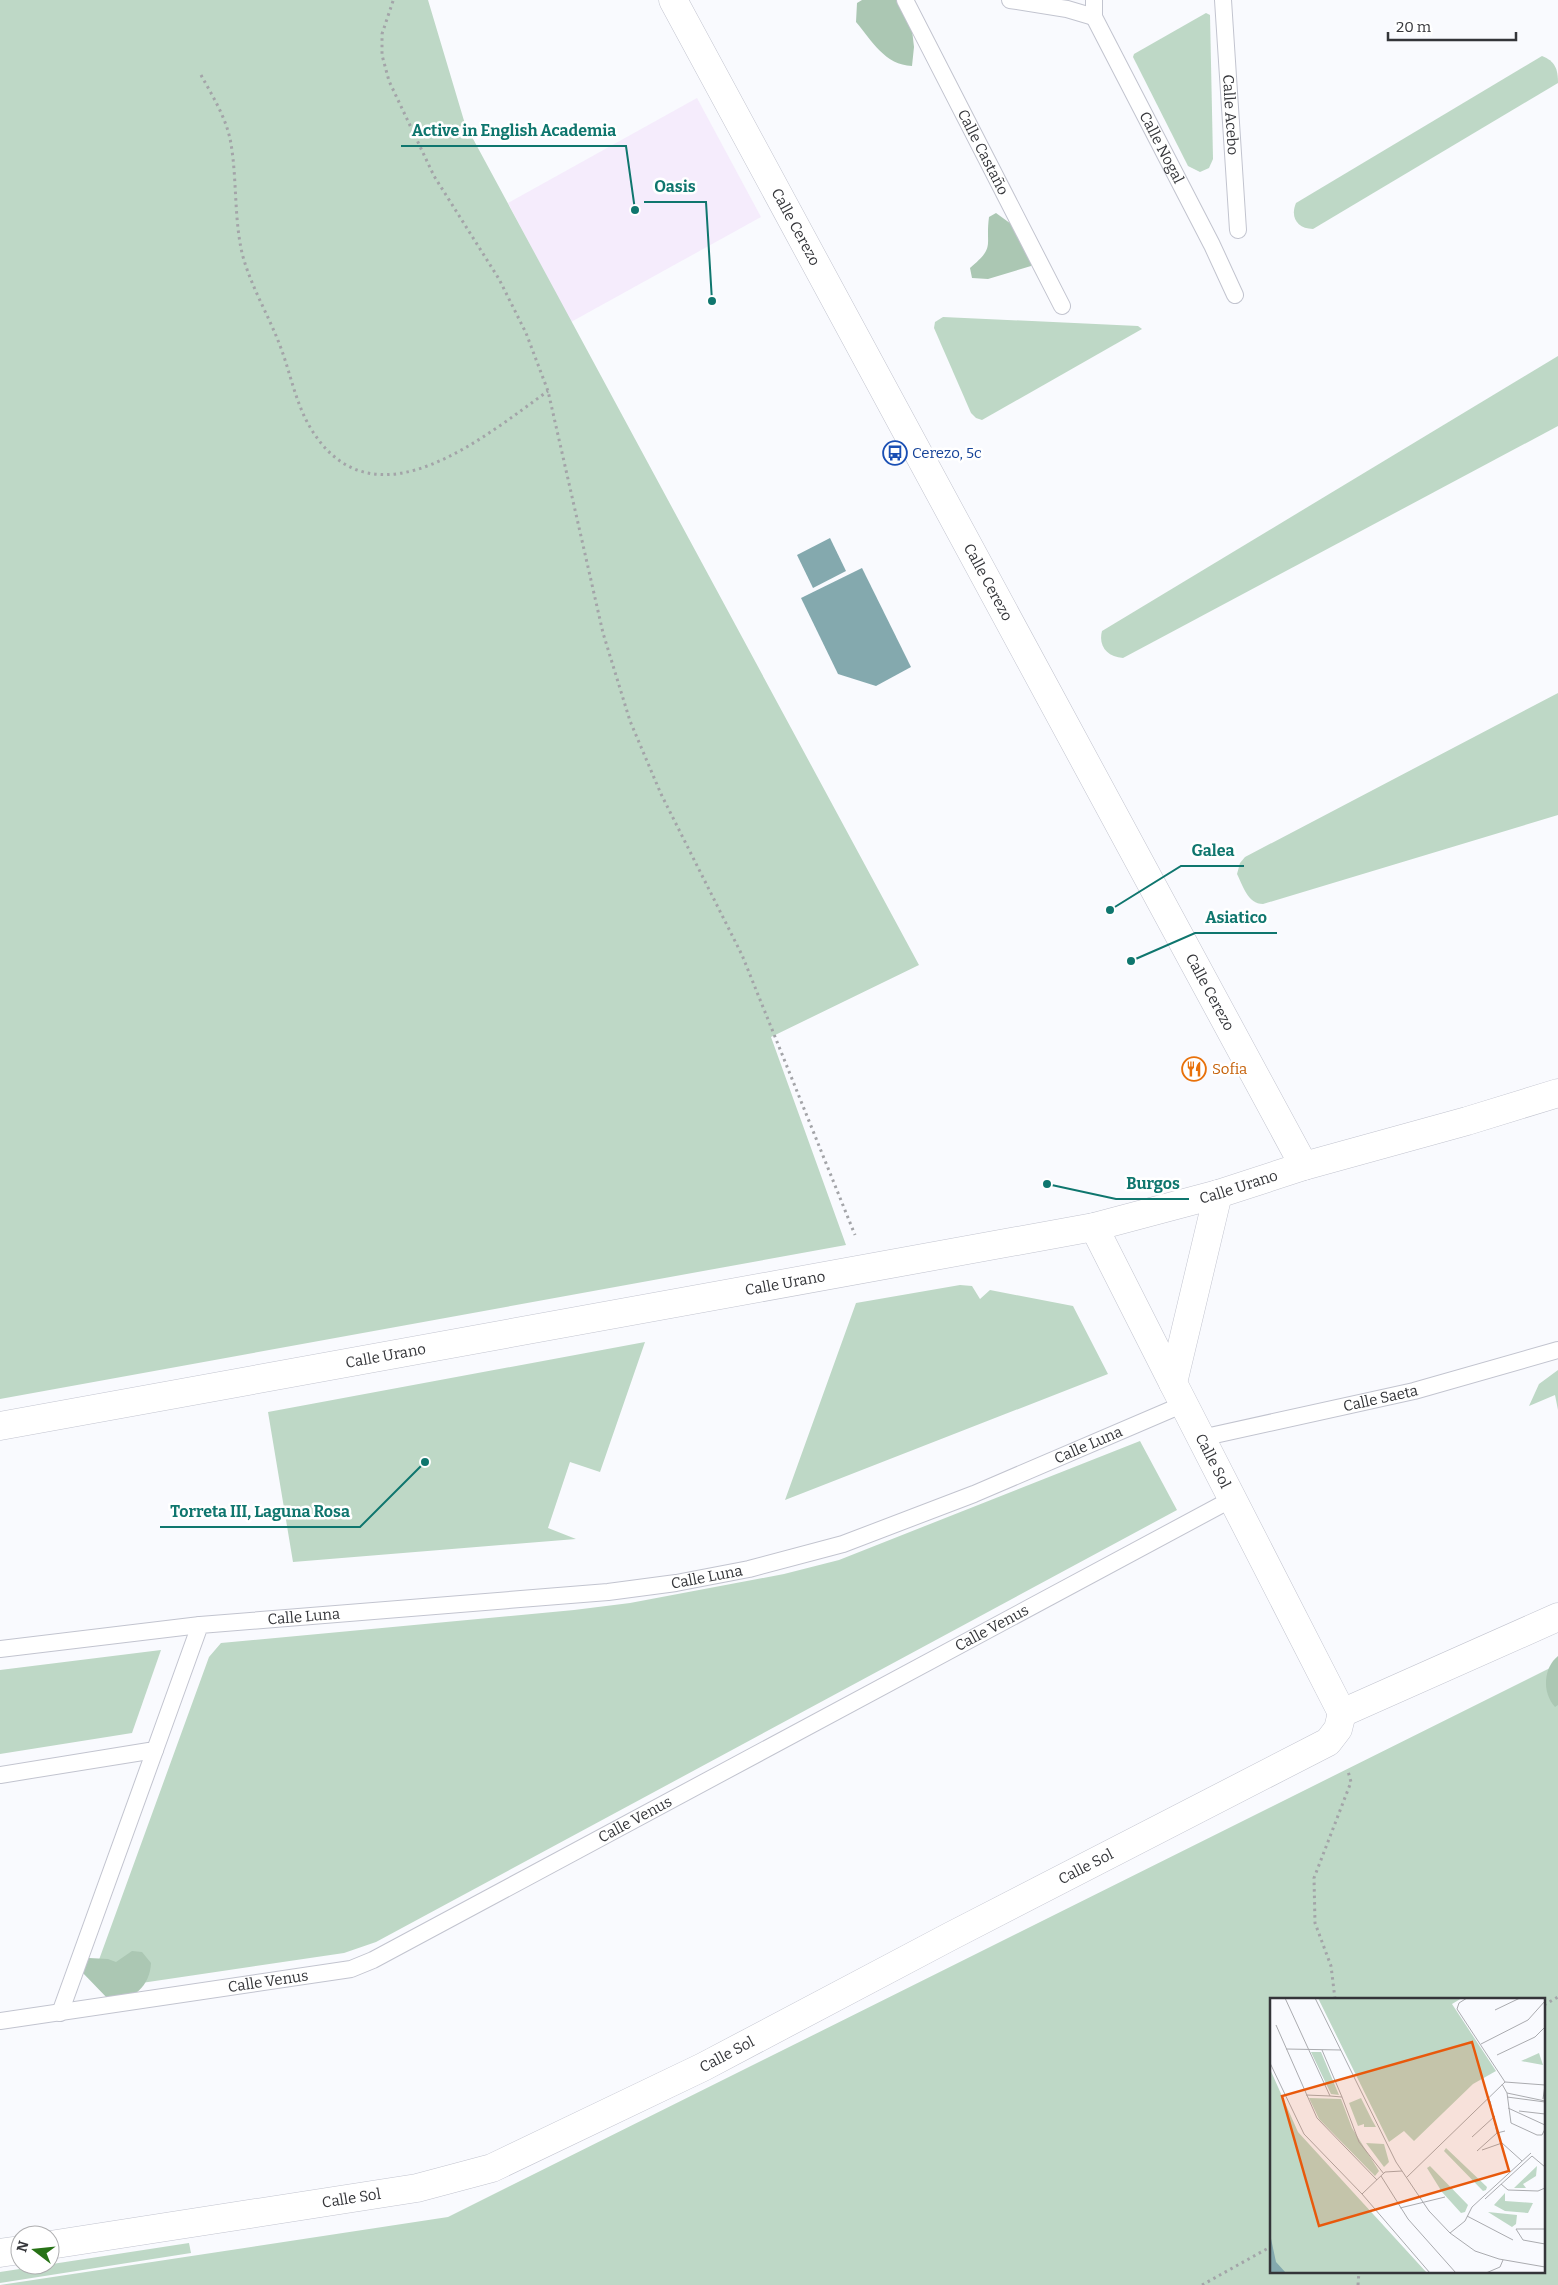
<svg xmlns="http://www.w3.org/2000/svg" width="1558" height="2285" font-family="Bitter,serif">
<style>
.education{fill:#f5ecfc}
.green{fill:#bed8c6;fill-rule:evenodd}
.forest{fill:#abc7b3}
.water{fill:#84a9ae}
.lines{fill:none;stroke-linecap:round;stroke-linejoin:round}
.lane-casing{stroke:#c2c4cf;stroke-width:18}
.street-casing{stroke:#c2c4cf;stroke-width:29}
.path{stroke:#a3a4a8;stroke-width:3;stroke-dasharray:2.5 4;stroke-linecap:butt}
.lane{stroke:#fff;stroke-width:16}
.street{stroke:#fff;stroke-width:28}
.labels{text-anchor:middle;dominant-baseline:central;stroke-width:5;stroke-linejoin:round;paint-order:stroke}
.street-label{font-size:15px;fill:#343539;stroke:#fff}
.transit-label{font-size:15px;fill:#164399;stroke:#fff;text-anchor:start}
.food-label{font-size:15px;fill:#c56008;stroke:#fff;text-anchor:start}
.inset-road{fill:none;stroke:#aaabaf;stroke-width:1}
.view{fill:#e8590c;fill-opacity:0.15;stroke:#e8590c;stroke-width:2.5}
.inset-edge{fill:none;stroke:#343539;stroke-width:2.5}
.leader{fill:none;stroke:#0f766e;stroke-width:2}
.callout-dot{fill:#0f766e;stroke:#fff;stroke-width:2}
.callout-label{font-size:16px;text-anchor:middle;font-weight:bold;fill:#0f766e;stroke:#fff;stroke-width:5;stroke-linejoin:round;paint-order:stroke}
</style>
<rect width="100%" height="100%" fill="#f9fafe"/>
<!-- education -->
<path class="education" d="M697,98L761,217L571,322L508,203Z"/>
<!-- green -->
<g class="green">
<path d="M0,0H428L465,124L919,965L771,1037L846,1245L0,1399Z"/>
<path d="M1206,13L1210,15L1213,159L1209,168L1200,172L1188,166L1133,57L1134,54Z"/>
<path d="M1542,56C1555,61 1558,69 1558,83L1313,229C1297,229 1290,217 1296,203Z"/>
<path d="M943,317L1138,326L1142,329L982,420L976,418L971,413L934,328L935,322Z"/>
<path d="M1558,356V426L1123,658C1107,657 1098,646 1102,631Z"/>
<path d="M1558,693V815L1263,904C1248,904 1243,886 1237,874L1240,863L1245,857Z"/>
<path d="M960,1285L972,1286L980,1299L990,1290L1073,1306L1108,1374L785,1500L856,1303Z"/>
<path d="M645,1342L600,1472L570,1462L548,1528L576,1539L293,1562L268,1412Z"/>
<path d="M1558,1370V1410L1555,1395L1529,1406L1539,1384Z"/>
<path d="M1140,1441L1177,1510L376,1942L344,1953L101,1989L92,1979L209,1657L221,1643L574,1610L630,1603L784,1574L839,1560Z"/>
<path d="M161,1650L132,1733L0,1754V1670Z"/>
<path d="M1558,1664V2285H0L448,2217ZM1272,1999H1544V2271H1272Z"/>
<path d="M189,2243L191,2253L0,2283V2272Z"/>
</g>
<!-- forest -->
<g class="forest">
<path d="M862,0H897L911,21L914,47L912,66C885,65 872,41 856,22L857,3Z"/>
<path d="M996,213L1025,234L1034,246L1031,266L988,279L972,278L970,268C996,246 985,247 989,217Z"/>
<path d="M1558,1656V1705L1555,1707C1542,1693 1543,1668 1558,1656Z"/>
<path d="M132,1951L142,1952L151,1963C150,1986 133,2001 110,2001L81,1971L89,1958L108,1959L116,1962Z"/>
</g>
<!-- water -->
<g class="water">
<path d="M830,538L846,571L813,588L797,555Z"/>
<path d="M862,568L911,667L876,686L838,674L801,598Z"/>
</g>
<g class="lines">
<!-- lane casing -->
<g class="lane-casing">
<g id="lane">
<path id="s1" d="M905,0L1062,306"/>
<path d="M1010,0L1067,9L1094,17"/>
<path id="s2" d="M1094,0V17L1212,245L1235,295"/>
<path id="s3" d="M1223,0L1238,230"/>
<path id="s4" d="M1201,1438L1414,1391L1558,1350"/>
<path d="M0,1649L200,1625"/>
<path id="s5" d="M0,1775L155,1750L200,1625L608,1592L676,1583L749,1569L843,1544L974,1494L1184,1404"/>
<path d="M60,2013L155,1750"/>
<path id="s6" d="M0,2021L351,1969L373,1960L1232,1499"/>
</g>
</g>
<!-- street casing -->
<g class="street-casing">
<g id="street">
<path id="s7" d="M673,0L1304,1166"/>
<path id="s8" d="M1218,1194L1173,1383L1342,1713L1558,1617"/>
<path d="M1094,1227L1173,1383"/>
<path id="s9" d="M0,1426L1094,1227L1218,1194L1304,1166L1467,1121L1558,1093"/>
<path id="s10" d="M50,2245L417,2188L492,2168L703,2067L951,1936L1328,1742L1338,1729L1342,1713"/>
<path d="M0,2253L20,2250"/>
</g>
</g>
<!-- path -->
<g class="path">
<path d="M393,1L382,34V55L389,81L434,176L499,279L526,333L548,391L603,633L630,721L661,794L742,955L855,1235"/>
<path d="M201,75C213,97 227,119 231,144C237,180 234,217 242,253C251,288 270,317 282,351C292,379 297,409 315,435C378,527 485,436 548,391"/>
<path d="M1335,1999L1331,1966L1315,1923L1314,1878L1351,1782L1348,1771"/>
<path d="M1544,2005L1558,1997"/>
<path d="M1202,2285L1272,2246"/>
<path d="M1358,2285L1359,2271"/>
</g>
<!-- lane -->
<use href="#lane" class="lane"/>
<!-- street -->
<use href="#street" class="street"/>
</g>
<!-- icons -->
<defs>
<g id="bus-ring" transform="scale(1.25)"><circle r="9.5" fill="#fff" stroke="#1a4fb4" stroke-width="1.5"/><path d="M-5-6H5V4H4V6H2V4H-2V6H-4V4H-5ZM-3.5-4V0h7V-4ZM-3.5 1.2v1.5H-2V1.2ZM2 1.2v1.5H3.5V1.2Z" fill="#1a4fb4"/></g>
<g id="restaurant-ring" transform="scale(1.25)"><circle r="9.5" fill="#fff" stroke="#e8710a" stroke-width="1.5"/><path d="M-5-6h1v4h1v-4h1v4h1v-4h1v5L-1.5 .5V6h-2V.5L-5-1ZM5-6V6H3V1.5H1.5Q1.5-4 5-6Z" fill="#e8710a"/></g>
</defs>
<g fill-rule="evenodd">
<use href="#bus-ring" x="895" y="453"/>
<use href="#restaurant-ring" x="1194" y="1069"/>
</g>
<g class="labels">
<!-- street labels -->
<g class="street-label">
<text stroke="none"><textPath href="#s3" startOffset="115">Calle Acebo</textPath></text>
<text stroke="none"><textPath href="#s2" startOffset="164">Calle Nogal</textPath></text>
<text stroke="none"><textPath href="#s1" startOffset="171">Calle Castaño</textPath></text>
<text stroke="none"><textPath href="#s7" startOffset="258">Calle Cerezo</textPath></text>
<text stroke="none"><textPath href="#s7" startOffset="662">Calle Cerezo</textPath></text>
<text stroke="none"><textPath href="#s7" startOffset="1128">Calle Cerezo</textPath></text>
<text stroke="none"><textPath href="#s9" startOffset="1262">Calle Urano</textPath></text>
<text stroke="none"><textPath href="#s9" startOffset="798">Calle Urano</textPath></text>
<text stroke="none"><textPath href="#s9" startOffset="392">Calle Urano</textPath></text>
<text stroke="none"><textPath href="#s4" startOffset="184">Calle Saeta</textPath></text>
<text stroke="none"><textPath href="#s5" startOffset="1204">Calle Luna</textPath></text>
<text stroke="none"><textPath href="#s8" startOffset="282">Calle Sol</textPath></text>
<text stroke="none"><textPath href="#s5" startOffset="799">Calle Luna</textPath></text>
<text stroke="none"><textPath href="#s5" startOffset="394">Calle Luna</textPath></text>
<text stroke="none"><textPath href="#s6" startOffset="1081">Calle Venus</textPath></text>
<text stroke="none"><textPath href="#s6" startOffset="676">Calle Venus</textPath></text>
<text stroke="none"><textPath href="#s10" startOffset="1115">Calle Sol</textPath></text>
<text stroke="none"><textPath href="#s6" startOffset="271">Calle Venus</textPath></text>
<text stroke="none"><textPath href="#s10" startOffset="710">Calle Sol</textPath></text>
<text stroke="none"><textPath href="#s10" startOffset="305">Calle Sol</textPath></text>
</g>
<!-- transit labels -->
<g class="transit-label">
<text x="912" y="453">Cerezo, 5c</text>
</g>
<!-- food labels -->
<g class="food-label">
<text x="1212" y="1069">Sofia</text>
</g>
</g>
<!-- overview -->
<g transform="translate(1270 1998)">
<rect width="275" height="275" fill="#f9fafe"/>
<path d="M48,0H192L182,6L226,73L203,86L144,143L134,133L119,144ZM41,54H51L69,97L61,96ZM269,55L273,67L251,63ZM0,71L28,134L157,275H0ZM39,100L71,101L82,130L109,173L105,178L49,121ZM91,100L102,122L106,129H94V126L88,128L79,105ZM96,145L114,146L119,164L114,169ZM176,150L217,189L216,192L213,193L174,153ZM160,168L198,207L195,214L191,215L172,194L157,170ZM267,168L266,178L253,186L256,190H244ZM235,195V203L263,205L258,215L235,213L224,207ZM218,214L247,217L246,226L242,229Z" fill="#bed8c6"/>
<path d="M0,236L6,264L16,275H0Z" fill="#84a9ae"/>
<path class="inset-road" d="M15,0L60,98L72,99L89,144L114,176M45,0L126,164L159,213L180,235L205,253L229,261L275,269M197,0L189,5L187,11L235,84M225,12L250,0M6,27L47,120L107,182M211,46L258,22L275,3M16,51L71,52M52,52L72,99M227,57L265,39L275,29M0,65L34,136L92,196M232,86L237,95L241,125L267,137H272L275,131M237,95L275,103M36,97L60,98M237,99L275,104M220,103L227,135M238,110L275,127M249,113L275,116M202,139L225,118M212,152L232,145L252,163M207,153L227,135L235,133M132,173L115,174L92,196L160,275M111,178L138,221L186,275M136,180L235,84L275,87L273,101M231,186L238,192L268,193L275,190M215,201L262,158L275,169M130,210L175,199M197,218L243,242M275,231H246L253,242L275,246M180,235L195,223L202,209L261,155M216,275L230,269L233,262"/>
<path class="view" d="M202,44L239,173L49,228L12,98Z"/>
<rect width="275" height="275" class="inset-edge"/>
</g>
<!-- callouts -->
<path class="leader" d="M635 210L626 146H401M712 301L706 202H644M1110 910L1181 866H1244M1131 961L1195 933H1277M1047 1184L1116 1199H1189M425 1462L360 1527H160"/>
<g class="callout-dot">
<circle cx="635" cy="210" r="5"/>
<circle cx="712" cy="301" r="5"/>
<circle cx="1110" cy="910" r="5"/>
<circle cx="1131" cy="961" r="5"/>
<circle cx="1047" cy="1184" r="5"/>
<circle cx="425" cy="1462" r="5"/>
</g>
<g class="callout-label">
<text x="514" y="136">Active in English Academia</text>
<text x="675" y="192">Oasis</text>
<text x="1213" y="856">Galea</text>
<text x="1236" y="923">Asiatico</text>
<text x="1153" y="1189">Burgos</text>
<text x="260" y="1517">Torreta III, Laguna Rosa</text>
</g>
<!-- north arrow -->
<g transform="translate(35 2250) rotate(286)"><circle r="24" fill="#ffffff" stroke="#aeaeb0"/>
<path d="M0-4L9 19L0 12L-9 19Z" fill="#277216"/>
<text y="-8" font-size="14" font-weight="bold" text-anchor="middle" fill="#343539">N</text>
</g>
<!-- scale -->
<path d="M1388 32v8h128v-8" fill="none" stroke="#343539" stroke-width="2.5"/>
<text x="1396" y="32" font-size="15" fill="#343539" stroke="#ffffff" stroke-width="4" paint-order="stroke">20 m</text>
</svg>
